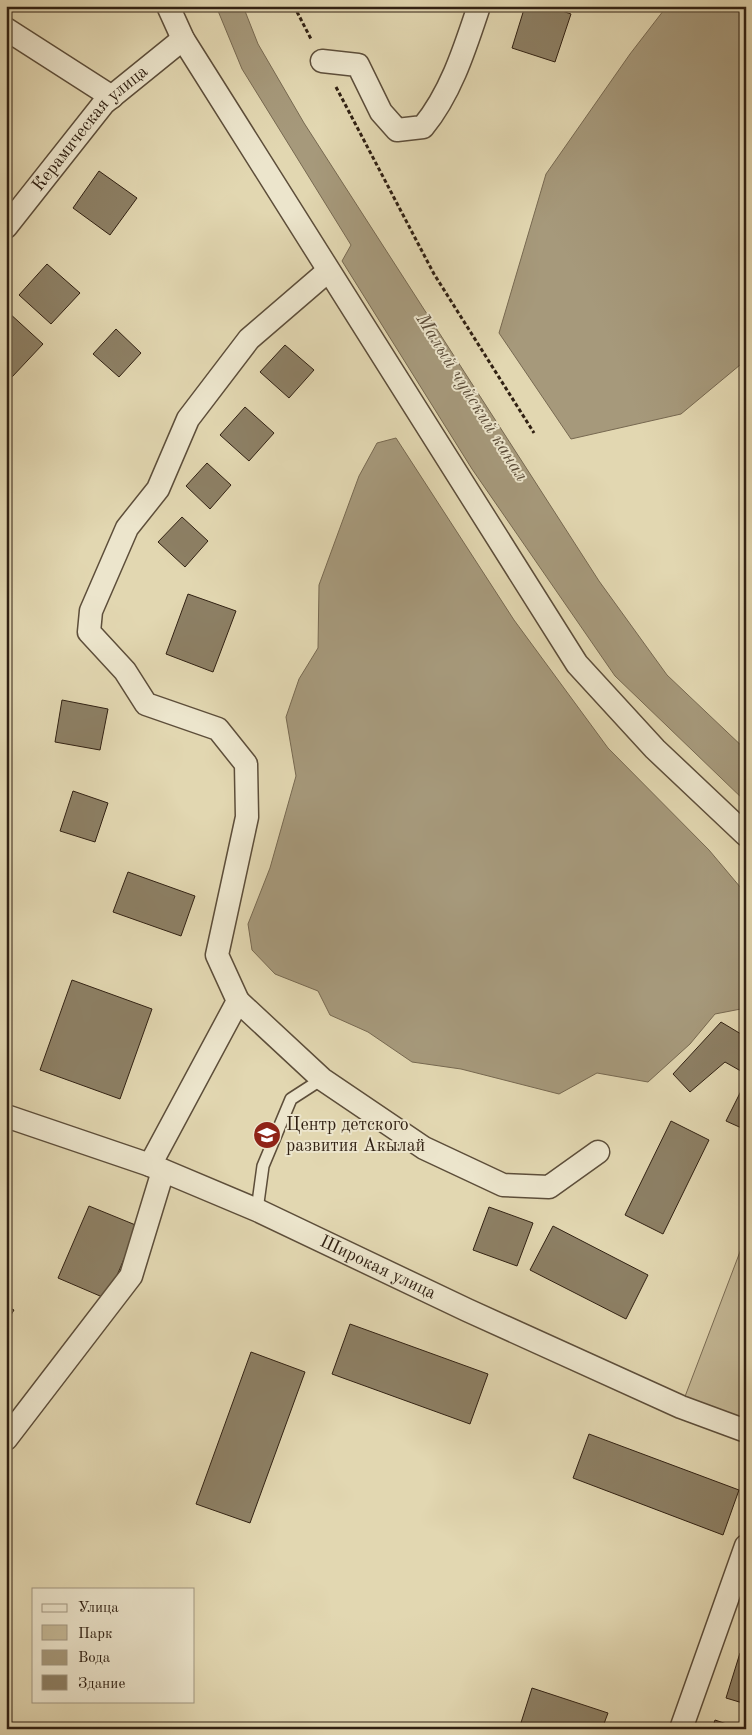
<svg xmlns="http://www.w3.org/2000/svg" width="752" height="1735" font-family="'Old Standard TT',serif">
<style>
.green{fill:#c4b896;stroke:#7a6c54}
.water{fill:#a6997b;stroke:#776951}
.building{fill:#8d8065;stroke:#312113}
.lines{fill:none;stroke-linecap:round;stroke-linejoin:round}
.service-casing{stroke:#5d4e3a;stroke-width:14}
.minor-casing{stroke:#5d4e3a;stroke-width:25}
.path{stroke:#312113;stroke-width:3;stroke-dasharray:4 2.5;stroke-linecap:butt}
.service{stroke:#ece5cc;stroke-width:11}
.minor{stroke:#ece5cc;stroke-width:22}
.labels{text-anchor:middle;dominant-baseline:central;stroke-width:4;stroke-linejoin:round;paint-order:stroke}
.street-label{font-size:18px;fill:#312113;stroke:#ece5cc}
.poi-label{font-size:18px;fill:#312113;stroke:#ece5cc;text-anchor:start}
.water-label{font-size:19px;font-style:italic;fill:#5a4b37;stroke:#ece5cc}
</style>
<rect width="100%" height="100%" fill="#e2d7b1"/>
<filter id="stains"><feTurbulence type="fractalNoise" baseFrequency=".004" numOctaves="4"/><feColorMatrix values="0 0 0 0 .2 0 0 0 0 .09 0 0 0 0 .02 0 0 0 .5 -.17"/></filter>
<radialGradient id="worn" r=".72"><stop offset=".6" stop-color="#630" stop-opacity="0"/><stop offset="1" stop-color="#630" stop-opacity=".3"/></radialGradient>
<!-- green -->
<path class="green" d="M746,1236V1431L681,1407Z"/>
<!-- water -->
<g class="water">
<path d="M216,6H243L258,44L304,123L599,581L667,675L746,750V802L615,676L472,469L342,261L351,245L242,69Z"/>
<path d="M667,6H746V360L681,414L571,439L499,333L546,174L630,54Z"/>
<path d="M396,438L514,620L608,748L709,850L746,894V1008L715,1014L690,1044L648,1082L597,1073L559,1094L461,1069L412,1062L368,1032L330,1015L318,991L275,974L252,950L248,924L270,868L296,776L286,717L299,679L318,648L319,585L359,476L377,443Z"/>
</g>
<!-- building -->
<g class="building">
<path d="M525,6H548L571,14L555,62L512,48Z"/>
<path d="M99,171L137,198L110,235L73,208Z"/>
<path d="M47,264L80,293L51,324L19,295Z"/>
<path d="M8,312L43,344L12,377L6,371V314Z"/>
<path d="M116,329L141,353L119,377L93,354Z"/>
<path d="M285,345L314,370L289,398L260,372Z"/>
<path d="M245,407L274,433L249,461L220,435Z"/>
<path d="M207,463L231,485L210,509L186,486Z"/>
<path d="M182,517L208,541L185,567L158,542Z"/>
<path d="M188,594L236,611L213,672L166,654Z"/>
<path d="M62,700L108,709L100,750L55,742Z"/>
<path d="M73,791L108,803L95,842L60,831Z"/>
<path d="M128,872L195,896L181,936L113,912Z"/>
<path d="M72,980L152,1009L120,1099L40,1070Z"/>
<path d="M721,1022L746,1037V1074L725,1062L690,1092L673,1074Z"/>
<path d="M746,1081V1130L726,1121Z"/>
<path d="M671,1121L709,1140L663,1234L625,1215Z"/>
<path d="M89,1206L138,1226L107,1299L58,1278Z"/>
<path d="M489,1207L533,1223L517,1266L473,1250Z"/>
<path d="M553,1226L648,1275L626,1319L530,1270Z"/>
<path d="M6,1306L14,1310L6,1323Z"/>
<path d="M350,1324L488,1374L470,1424L332,1374Z"/>
<path d="M251,1352L305,1372L250,1523L196,1504Z"/>
<path d="M589,1434L739,1490L723,1535L573,1478Z"/>
<path d="M740,1653L746,1654V1704L726,1698Z"/>
<path d="M532,1688L608,1713L602,1729H519Z"/>
<path d="M715,1720L741,1729H712Z"/>
</g>
<g class="lines">
<!-- service casing -->
<g class="service-casing">
<path id="service" d="M257,1210L263,1166L291,1099L322,1079"/>
</g>
<!-- minor casing -->
<g class="minor-casing">
<g id="minor">
<path d="M168,6L183,39L577,664L655,749L746,835"/>
<path d="M6,29L112,97"/>
<path d="M322,61L358,65L381,112L397,130L423,127C451,93 465,48 479,6"/>
<path id="s1" d="M6,227L104,103L183,39"/>
<path d="M238,1001L322,1079L424,1148L503,1185L549,1187L598,1152"/>
<path id="s2" d="M6,1116L150,1165L257,1210L467,1310L681,1407L746,1431"/>
<path d="M150,1165L238,1001L217,955L247,817L246,764L218,729L146,704L125,671L89,632L91,611L127,528L158,489L188,419L249,339L328,271"/>
<path d="M6,1439L131,1276L163,1171"/>
<path d="M681,1729L746,1546"/>
</g>
</g>
<!-- path -->
<g class="path">
<path d="M294,6L311,39"/>
<path d="M336,87L434,274L534,433"/>
</g>
<!-- service -->
<use href="#service" class="service"/>
<!-- minor -->
<use href="#minor" class="minor"/>
</g>
<!-- icons -->
<defs>
<g id="school-disc" transform="scale(1.4375)"><circle r="9.5" fill="#8f2418" stroke="#ece5cc"/><path d="M0-5L7-2L0 1L-7-2ZM-4 1L0 2.5L4 1V4Q0 6-4 4Z" fill="#fff"/></g>
</defs>
<g fill-rule="evenodd">
<use href="#school-disc" x="267" y="1135"/>
</g>
<g class="labels">
<!-- street labels -->
<g class="street-label">
<text stroke="none"><textPath href="#s1" startOffset="130">Керамическая улица</textPath></text>
<text stroke="none"><textPath href="#s2" startOffset="402">Широкая улица</textPath></text>
</g>
<!-- poi labels -->
<g class="poi-label">
<text x="286" y="1125">Центр детского<tspan x="286" dy="21">развития Акылай</tspan></text>
</g>
<!-- water labels -->
<g class="water-label">
<text transform="translate(471 398) rotate(58)">Малый чуйский канал</text>
</g>
</g>
<!-- margin -->
<rect width="752" height="1735" fill="none" stroke="#e2d7b1" stroke-width="25"/>
<rect x="8" y="8" width="737" height="1720" fill="none" stroke="#312113" stroke-width="2.5"/>
<rect x="12" y="12" width="727" height="1710" fill="none" stroke="#312113"/>
<!-- legend -->
<rect x="32" y="1588" width="162" height="115" fill="#ece5cc" stroke="#a19782"/>
<rect x="42" y="1604" width="25" height="8" fill="#ece5cc" stroke="#a19782"/>
<text x="78" y="1612" font-size="15" fill="#312113">Улица</text>
<rect x="42" y="1625" width="25" height="15" fill="#c4b896" stroke="#a19782"/>
<text x="78" y="1638" font-size="15" fill="#312113">Парк</text>
<rect x="42" y="1650" width="25" height="15" fill="#a6997b" stroke="#a19782"/>
<text x="78" y="1662" font-size="15" fill="#312113">Вода</text>
<rect x="42" y="1675" width="25" height="15" fill="#8d8065" stroke="#a19782"/>
<text x="78" y="1688" font-size="15" fill="#312113">Здание</text>
<rect width="100%" height="100%" filter="url(#stains)"/>
<rect width="100%" height="100%" fill="url(#worn)"/>
</svg>
